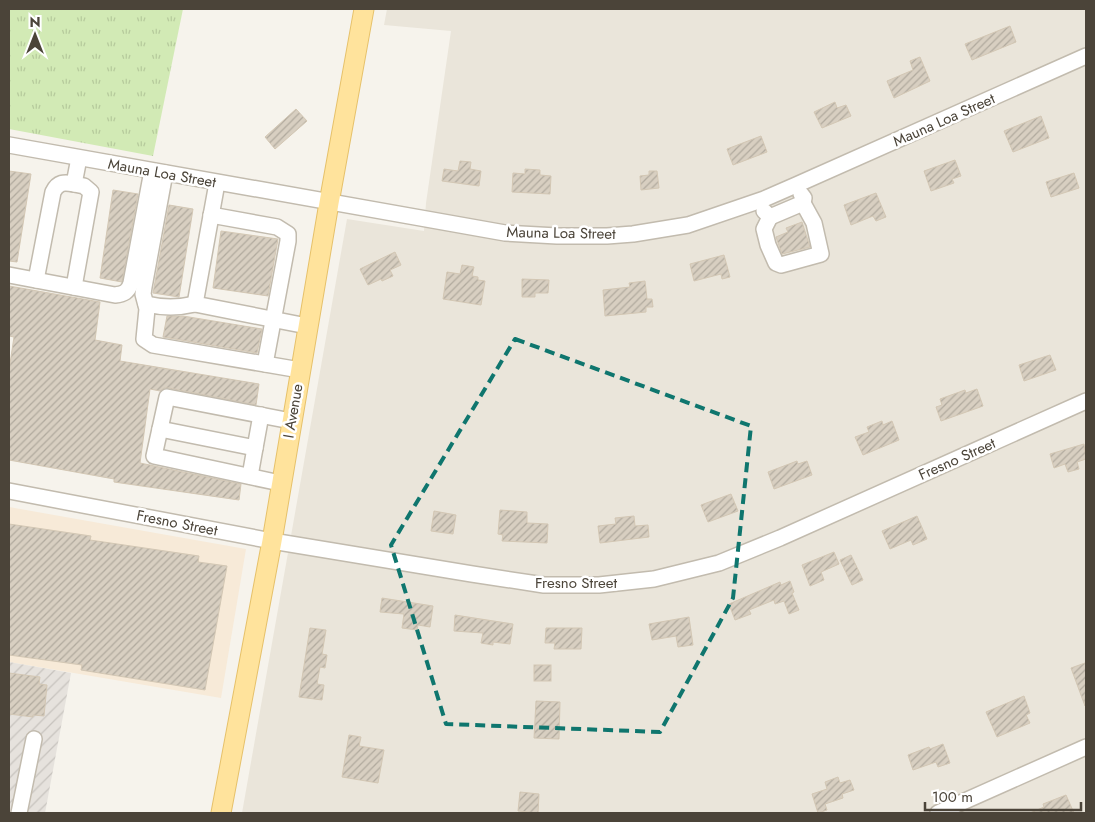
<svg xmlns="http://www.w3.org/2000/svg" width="1095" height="822" font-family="Jost,sans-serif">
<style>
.residential{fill:#eae5da}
.commercial{fill:#f7ead8}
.industrial{fill:url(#industrial-furrows)}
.grass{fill:url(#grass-tufts)}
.building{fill:url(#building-hatch);stroke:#d3c7b4}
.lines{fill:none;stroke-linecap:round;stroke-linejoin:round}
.minor-casing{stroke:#c2bbae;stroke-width:18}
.major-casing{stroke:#e6c16a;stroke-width:21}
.minor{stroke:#fff;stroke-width:15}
.major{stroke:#ffe39c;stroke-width:19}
.marked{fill:none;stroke:#0f766e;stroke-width:4;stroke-dasharray:10 6;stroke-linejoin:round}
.labels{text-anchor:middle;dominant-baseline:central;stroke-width:5;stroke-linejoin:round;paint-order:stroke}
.street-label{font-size:15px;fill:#4b4439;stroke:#fff}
</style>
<defs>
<pattern id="industrial-furrows" width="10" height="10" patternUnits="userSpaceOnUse" patternTransform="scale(1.25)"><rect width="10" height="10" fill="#e6e2dd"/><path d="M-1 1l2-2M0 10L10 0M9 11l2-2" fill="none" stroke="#c7c3be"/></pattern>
<pattern id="grass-tufts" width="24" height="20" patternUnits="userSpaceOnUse" patternTransform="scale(1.25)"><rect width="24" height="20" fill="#d2eab5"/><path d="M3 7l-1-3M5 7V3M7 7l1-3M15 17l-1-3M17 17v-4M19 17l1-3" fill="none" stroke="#b6ca9c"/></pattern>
<pattern id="building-hatch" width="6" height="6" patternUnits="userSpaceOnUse" patternTransform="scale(1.25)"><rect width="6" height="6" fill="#d8cfc1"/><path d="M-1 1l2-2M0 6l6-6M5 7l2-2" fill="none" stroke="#b1aa9e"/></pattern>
</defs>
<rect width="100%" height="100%" fill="#f6f3ec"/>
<!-- residential -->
<path class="residential" d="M387,9H1086V813H242L347,219L424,231L426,203L451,31L384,25Z"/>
<!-- commercial -->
<path class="commercial" d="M9,507L246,549L221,698L9,662Z"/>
<!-- industrial -->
<path class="industrial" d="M9,662L71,673L45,813H9Z"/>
<!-- grass -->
<path class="grass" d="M9,9H183L153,156L9,129Z"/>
<!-- building -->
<g class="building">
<path d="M1010,26L1016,42L972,60L965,44Z"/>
<path d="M920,57L930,81L894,98L887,81L913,70L910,61Z"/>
<path d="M835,102L837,108L846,105L851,116L822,128L814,112Z"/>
<path d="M296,109L307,121L275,149L265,137Z"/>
<path d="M1041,116L1049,138L1013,152L1004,131Z"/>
<path d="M761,136L767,152L733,165L727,149Z"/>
<path d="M955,160L961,176L952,179L954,183L931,191L924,171Z"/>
<path d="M460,161L471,162L470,169L481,171L479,186L442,181L444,169L458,171Z"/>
<path d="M525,169L540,170V175L551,176L550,194L512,192L513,173L525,174Z"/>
<path d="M9,171L31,174L17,262L9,261Z"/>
<path d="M649,171H657L659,188L641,190L640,176L649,175Z"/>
<path d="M1074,173L1079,188L1051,197L1046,182Z"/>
<path d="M113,190L138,194L122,282L100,278Z"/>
<path d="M876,193L886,217L876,221L873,216L851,225L844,205Z"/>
<path d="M169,205L193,209L179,297L153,293Z"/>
<path d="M802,222L810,247L782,254L776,237L788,232L786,228Z"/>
<path d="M221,231L278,239L268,296L213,288Z"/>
<path d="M395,252L401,265L390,270L393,276L382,281L381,279L368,285L360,269Z"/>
<path d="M724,255L730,277L722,279L721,274L694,281L690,264Z"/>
<path d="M462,265L474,267L472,276L478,277V280L485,281L481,305L443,299L447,272L460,274Z"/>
<path d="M522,279L549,280L548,293H535V297H522Z"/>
<path d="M645,281L647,299H652L653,307H646V312L605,316L603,290L630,287L629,283Z"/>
<path d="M9,286L100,302L95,340L122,345L120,361L259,384L256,405L169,388H164L160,391L150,389L140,463L241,484L239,500L114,482V479L9,460V370L14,337L9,336Z"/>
<path d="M167,316H183L262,329L257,353L163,337Z"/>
<path d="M1050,355L1056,370L1024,381L1019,365Z"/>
<path d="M977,389L983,406L941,421L936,407L942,405L940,399L965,390L966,393Z"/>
<path d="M882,421L883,425L892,421L899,440L863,455L855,437L869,432L867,427Z"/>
<path d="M1084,444L1086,459L1077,462L1079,469L1068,472L1065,464L1054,468L1050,454Z"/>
<path d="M797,461L798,464L807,461L812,475L774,489L768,472Z"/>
<path d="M731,494L738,511L708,522L701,505Z"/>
<path d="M500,510L527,512V523L548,524L547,543L502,541L503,535L498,534Z"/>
<path d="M434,511L456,515L453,534L431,531Z"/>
<path d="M634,516L635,526L648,525L649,537L600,543L598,526L616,524L615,518Z"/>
<path d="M917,516L927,539L913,545L911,540L890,549L882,531Z"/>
<path d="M9,524L91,536L90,540L199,556L198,562L227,566L205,690L81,670L82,665L9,655Z"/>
<path d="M834,552L839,564L821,572L824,580L810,586L802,565Z"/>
<path d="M851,555L863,580L852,585L840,560Z"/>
<path d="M790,581L794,592L792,593L799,610L789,614L784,601L775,604L774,600L749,610L751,614L735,620L729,604L780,582L781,585Z"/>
<path d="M382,598L433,606L430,627L418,625L417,630L402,628L404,614L380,612Z"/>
<path d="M455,615L513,624L510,644L493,642V645L481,643L483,633L454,631Z"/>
<path d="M689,617L693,645L678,647L676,636L652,640L649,624Z"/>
<path d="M310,628L326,630L322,654L327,655L325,668L320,667L317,684L324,685L322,700L299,697Z"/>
<path d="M546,628H582L581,649H554L555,643H545Z"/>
<path d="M1085,663L1086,668L1085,706L1071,668Z"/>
<rect x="534" y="665" width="17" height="16"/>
<path d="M9,673L40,677L39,684L47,685L44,716L33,715V717L9,714Z"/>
<path d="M1024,696L1030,713L1026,715L1030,723L997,737L986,712Z"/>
<path d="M536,701L560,702L559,739L534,738Z"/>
<path d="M349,735L361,737L359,746L384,750L378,783L342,777Z"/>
<path d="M943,744L950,763L938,767L936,762L913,770L908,755L929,747L930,749Z"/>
<path d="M838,777L840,783L850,780L854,790L842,794L843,798L825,804L827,810L818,813L812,794L827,789L825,782Z"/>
<path d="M520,792L539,794L538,813L518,811Z"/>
<path d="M1066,795L1074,813H1030L1044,807L1043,804Z"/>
</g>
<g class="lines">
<!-- minor casing -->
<g class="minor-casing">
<g id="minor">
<path d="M9,145L505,233L557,236H607L633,234L688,225L764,199L796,185L1086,56"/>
<path d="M165,173L144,287L143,294L147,309L144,339L153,345L300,370"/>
<path d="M217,183L195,304L307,326"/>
<path d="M74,184L84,186L91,192L74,287"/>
<path d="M764,211L770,217L803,203L804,198L801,194"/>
<path d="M211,215L277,227L288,234V241L265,364"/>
<path d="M770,217L764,229L768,245L776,263L781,265L821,254L814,223L803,203"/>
<path d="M9,275L115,295C124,294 128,292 131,283L152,171"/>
<path d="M36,280L53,192C58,182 64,182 74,184L79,158"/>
<path d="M146,304C163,308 178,308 195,304"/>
<path d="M160,429L255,448L261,415"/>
<path d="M250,476L255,448"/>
<path d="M280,483L154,456L167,397L291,421"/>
<path d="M9,491L272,541L472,574L544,585H599L654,579L719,563L780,538L1086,401"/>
<path d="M19,813L34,739"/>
<path d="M938,813L1086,747"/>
</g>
</g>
<!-- major casing -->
<g class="major-casing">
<path id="major" d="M221,813L272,541L329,203L364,9"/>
</g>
<!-- minor -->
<use href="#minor" class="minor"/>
<!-- major -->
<use href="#major" class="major"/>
</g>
<!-- marked area -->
<path class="marked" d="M515,339L751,426L733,598L660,732L446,724L391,545Z"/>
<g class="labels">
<!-- street labels -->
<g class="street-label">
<text transform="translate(944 120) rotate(-24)">Mauna Loa Street</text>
<text transform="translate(162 173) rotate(10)">Mauna Loa Street</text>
<text transform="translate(561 233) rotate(1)">Mauna Loa Street</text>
<text transform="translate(293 411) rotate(-80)">I Avenue</text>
<text transform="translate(957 459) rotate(-24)">Fresno Street</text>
<text transform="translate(177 523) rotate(11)">Fresno Street</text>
<text x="576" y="583">Fresno Street</text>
</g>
</g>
<!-- border -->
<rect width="1095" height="822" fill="none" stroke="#4b4439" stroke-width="20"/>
<!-- north arrow -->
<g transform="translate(35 35)" stroke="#ffffff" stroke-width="4" paint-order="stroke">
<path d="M0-4L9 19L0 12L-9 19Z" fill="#4b4439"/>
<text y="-8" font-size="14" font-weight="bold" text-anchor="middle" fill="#4b4439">N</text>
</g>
<!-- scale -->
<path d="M925 802v8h156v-8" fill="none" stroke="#4b4439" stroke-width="2.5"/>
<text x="932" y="802" font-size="15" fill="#4b4439" stroke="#ffffff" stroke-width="4" paint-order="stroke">100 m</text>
</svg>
